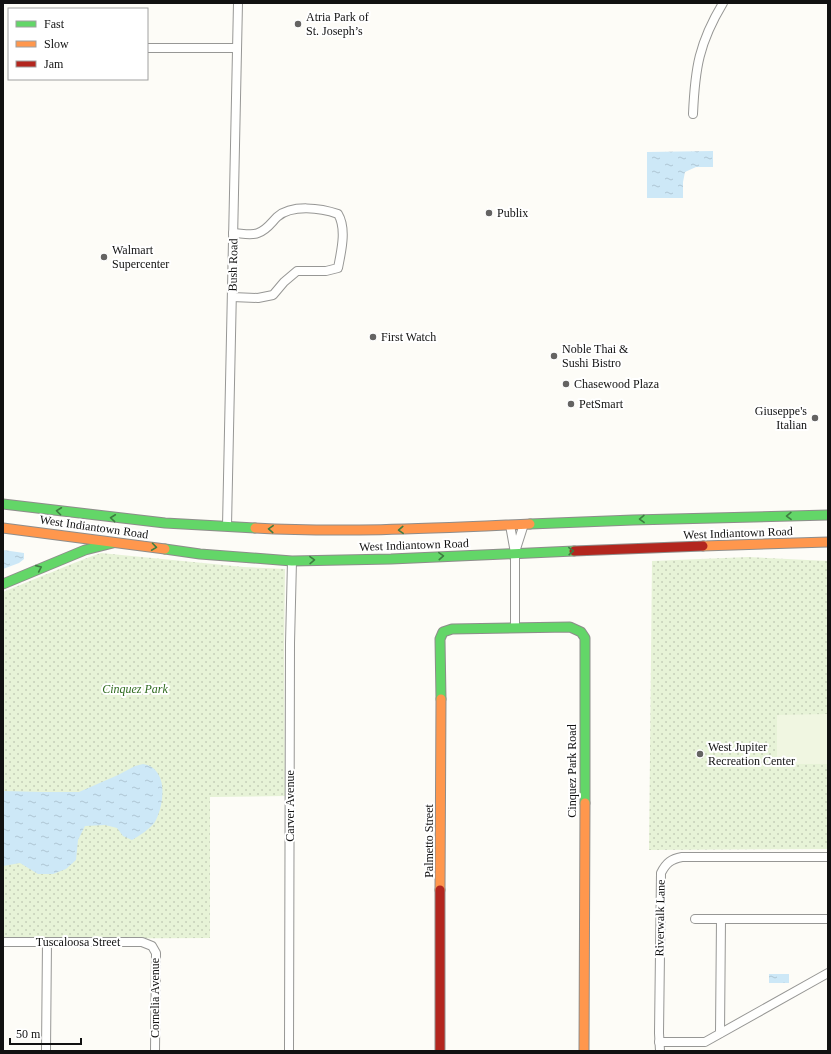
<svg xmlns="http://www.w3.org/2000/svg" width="831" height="1054" font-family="Georgia,serif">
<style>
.green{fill:url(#green-dots)}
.pitch{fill:#f0f6e1}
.water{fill:url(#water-ripples)}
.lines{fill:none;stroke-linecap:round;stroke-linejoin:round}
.street-casing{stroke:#979795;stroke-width:10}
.fast-casing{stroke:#8e8d8b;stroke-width:11}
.slow-casing{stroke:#8e8d8b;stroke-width:11}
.jam-casing{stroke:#8e8d8b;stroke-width:11}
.street{stroke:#fffffe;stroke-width:8}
.fast{stroke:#63d668;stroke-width:9}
.slow{stroke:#ff974d;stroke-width:9}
.jam{stroke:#b3261e;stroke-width:9}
.oneway{stroke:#3e7d41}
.poi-dot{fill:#646362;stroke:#fff;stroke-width:1.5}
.labels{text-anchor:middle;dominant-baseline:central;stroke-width:4;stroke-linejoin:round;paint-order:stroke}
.poi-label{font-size:12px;fill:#111;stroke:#fff;text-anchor:start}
.street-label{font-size:12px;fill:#111;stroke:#fff}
.park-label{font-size:12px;font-style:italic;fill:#2f6b1f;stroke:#fff}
</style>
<defs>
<pattern id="green-dots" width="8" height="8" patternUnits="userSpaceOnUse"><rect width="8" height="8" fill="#e7f3d7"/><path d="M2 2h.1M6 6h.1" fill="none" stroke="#c5cfb8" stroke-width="1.8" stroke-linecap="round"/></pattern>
<pattern id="water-ripples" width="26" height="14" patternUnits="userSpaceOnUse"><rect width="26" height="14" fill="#cde8f7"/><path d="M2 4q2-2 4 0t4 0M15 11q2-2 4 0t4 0" fill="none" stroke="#afc6d3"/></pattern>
</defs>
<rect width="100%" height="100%" fill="#fdfcf7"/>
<!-- green -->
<g class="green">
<path d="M101,553L244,567L285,569L284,650L285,796L210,797V938L3,939V592C36,579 67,565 101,553Z"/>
<path d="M748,557L828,561V849L649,850L652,561Z"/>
</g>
<!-- pitch -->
<path class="pitch" d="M828,714V764H777V715Z"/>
<!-- water -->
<g class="water">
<path d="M713,151V167H696L685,172L683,182V198H647V152Z"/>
<path d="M3,550L24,553V559L19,563L3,569Z"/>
<path d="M143,764C168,768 165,802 156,820C153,827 139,836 132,840L123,836L117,828L105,825L85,826L78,840L76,860L66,869L53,874H38L20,863L3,866V791L42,792H79L118,775L135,766Z"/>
<rect x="769" y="974" width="20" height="9"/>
</g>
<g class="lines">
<!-- street casing -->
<g class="street-casing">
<g id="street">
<path d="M147,48H237"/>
<path d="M693,114C695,68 699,43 723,3"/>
<path d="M232,297L258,298L273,295L284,282L297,271H326L338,268C341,252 347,229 338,214C321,208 292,204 277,217C271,223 267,230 258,233C252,236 240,233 233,233"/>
<path d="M510,525L515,553V628"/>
<path d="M227,526L238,3"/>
<path d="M515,552L524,524"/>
<path d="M695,919H828"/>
<path d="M3,942H142L152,946L156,953L155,1051"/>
<path d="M720,1033L721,919"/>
<path d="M659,1042H705L828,973"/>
<path d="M46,1051L47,942"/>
<path d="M289,1051L290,643L292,561"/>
<path d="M660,1051L659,1033L661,873C666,863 671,859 682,857H828"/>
</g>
</g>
<!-- fast casing -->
<g class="fast-casing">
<g id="fast">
<path d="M3,504L165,523L255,528"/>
<path d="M530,524L633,520L828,515"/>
<path d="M165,549L200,554L292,561L391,559L574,551"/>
<path d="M3,584L85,550L113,543"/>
<path d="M441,699L440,639L443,632L452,629L570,627L581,632L585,638V803"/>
</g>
</g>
<!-- slow casing -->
<g class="slow-casing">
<g id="slow">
<path d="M3,528L165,549"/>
<path d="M255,528C347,533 439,528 530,524"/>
<path d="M703,546L828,542"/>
<path d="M440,890L441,699"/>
<path d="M584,1051L585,803"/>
</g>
</g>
<!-- jam casing -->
<g class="jam-casing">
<g id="jam">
<path d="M574,551L703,546"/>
<path d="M440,1051V890"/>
</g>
</g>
<!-- street -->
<use href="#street" class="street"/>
<!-- fast -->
<use href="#fast" class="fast"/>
<!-- slow -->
<use href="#slow" class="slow"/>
<!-- jam -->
<use href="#jam" class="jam"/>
</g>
<!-- one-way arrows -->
<defs><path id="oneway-chevron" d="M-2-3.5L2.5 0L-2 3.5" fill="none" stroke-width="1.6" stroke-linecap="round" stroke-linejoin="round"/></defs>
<g class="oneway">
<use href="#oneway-chevron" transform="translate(59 511) rotate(-173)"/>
<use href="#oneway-chevron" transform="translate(789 516) rotate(179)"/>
<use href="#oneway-chevron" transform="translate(113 518) rotate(-174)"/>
<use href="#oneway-chevron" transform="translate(642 519) rotate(179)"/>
<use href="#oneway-chevron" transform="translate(271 529) rotate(-177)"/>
<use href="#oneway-chevron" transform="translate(401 530) rotate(177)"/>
<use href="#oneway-chevron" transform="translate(154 547) rotate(8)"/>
<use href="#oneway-chevron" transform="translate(571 551) rotate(-2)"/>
<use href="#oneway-chevron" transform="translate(441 556) rotate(-3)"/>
<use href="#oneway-chevron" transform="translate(312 560) rotate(-1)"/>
<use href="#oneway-chevron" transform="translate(39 568) rotate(-24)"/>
</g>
<!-- markers -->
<g class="poi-dot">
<circle cx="298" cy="24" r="4"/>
<circle cx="489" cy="213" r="4"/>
<circle cx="104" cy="257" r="4"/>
<circle cx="373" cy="337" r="4"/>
<circle cx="554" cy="356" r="4"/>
<circle cx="566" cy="384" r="4"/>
<circle cx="571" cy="404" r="4"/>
<circle cx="815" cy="418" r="4"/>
<circle cx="700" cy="754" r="4"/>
</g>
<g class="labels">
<!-- poi labels -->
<g class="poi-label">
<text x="306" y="17">Atria Park of<tspan x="306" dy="14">St. Joseph’s</tspan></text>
<text x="497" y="213">Publix</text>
<text x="112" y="250">Walmart<tspan x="112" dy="14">Supercenter</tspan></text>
<text x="381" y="337">First Watch</text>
<text x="562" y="349">Noble Thai &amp;<tspan x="562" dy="14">Sushi Bistro</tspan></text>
<text x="574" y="384">Chasewood Plaza</text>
<text x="579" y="404">PetSmart</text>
<text x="807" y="411" text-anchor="end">Giuseppe's<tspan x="807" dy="14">Italian</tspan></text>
<text x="708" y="747">West Jupiter<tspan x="708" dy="14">Recreation Center</tspan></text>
</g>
<!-- street labels -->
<g class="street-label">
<text transform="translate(233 265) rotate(-89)">Bush Road</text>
<text transform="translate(94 527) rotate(8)">West Indiantown Road</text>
<text transform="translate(738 533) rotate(-2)">West Indiantown Road</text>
<text transform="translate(414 545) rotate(-2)">West Indiantown Road</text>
<text transform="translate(572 771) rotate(-90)">Cinquez Park Road</text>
<text transform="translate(290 806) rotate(-90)">Carver Avenue</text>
<text transform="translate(429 841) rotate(-90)">Palmetto Street</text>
<text transform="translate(660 918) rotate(-89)">Riverwalk Lane</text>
<text x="78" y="942">Tuscaloosa Street</text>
<text transform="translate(155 998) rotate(-90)">Cornelia Avenue</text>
</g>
<!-- park labels -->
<g class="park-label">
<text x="135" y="689">Cinquez Park</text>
</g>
</g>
<!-- border -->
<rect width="831" height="1054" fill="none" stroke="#111111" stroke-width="8"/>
<!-- legend -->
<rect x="8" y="8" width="140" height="72" fill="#ffffff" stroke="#a0a0a0"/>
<rect x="16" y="21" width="20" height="6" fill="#63d668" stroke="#a0a0a0"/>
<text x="44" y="28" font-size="12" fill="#111111">Fast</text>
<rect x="16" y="41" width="20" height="6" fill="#ff974d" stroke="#a0a0a0"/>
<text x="44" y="48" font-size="12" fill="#111111">Slow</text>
<rect x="16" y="61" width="20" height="6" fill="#b3261e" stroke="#a0a0a0"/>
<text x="44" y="68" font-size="12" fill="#111111">Jam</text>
<!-- scale -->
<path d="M10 1038v6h71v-6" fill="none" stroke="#111111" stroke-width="2"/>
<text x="16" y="1038" font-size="12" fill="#111111" stroke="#ffffff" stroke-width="3" paint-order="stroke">50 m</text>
</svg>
